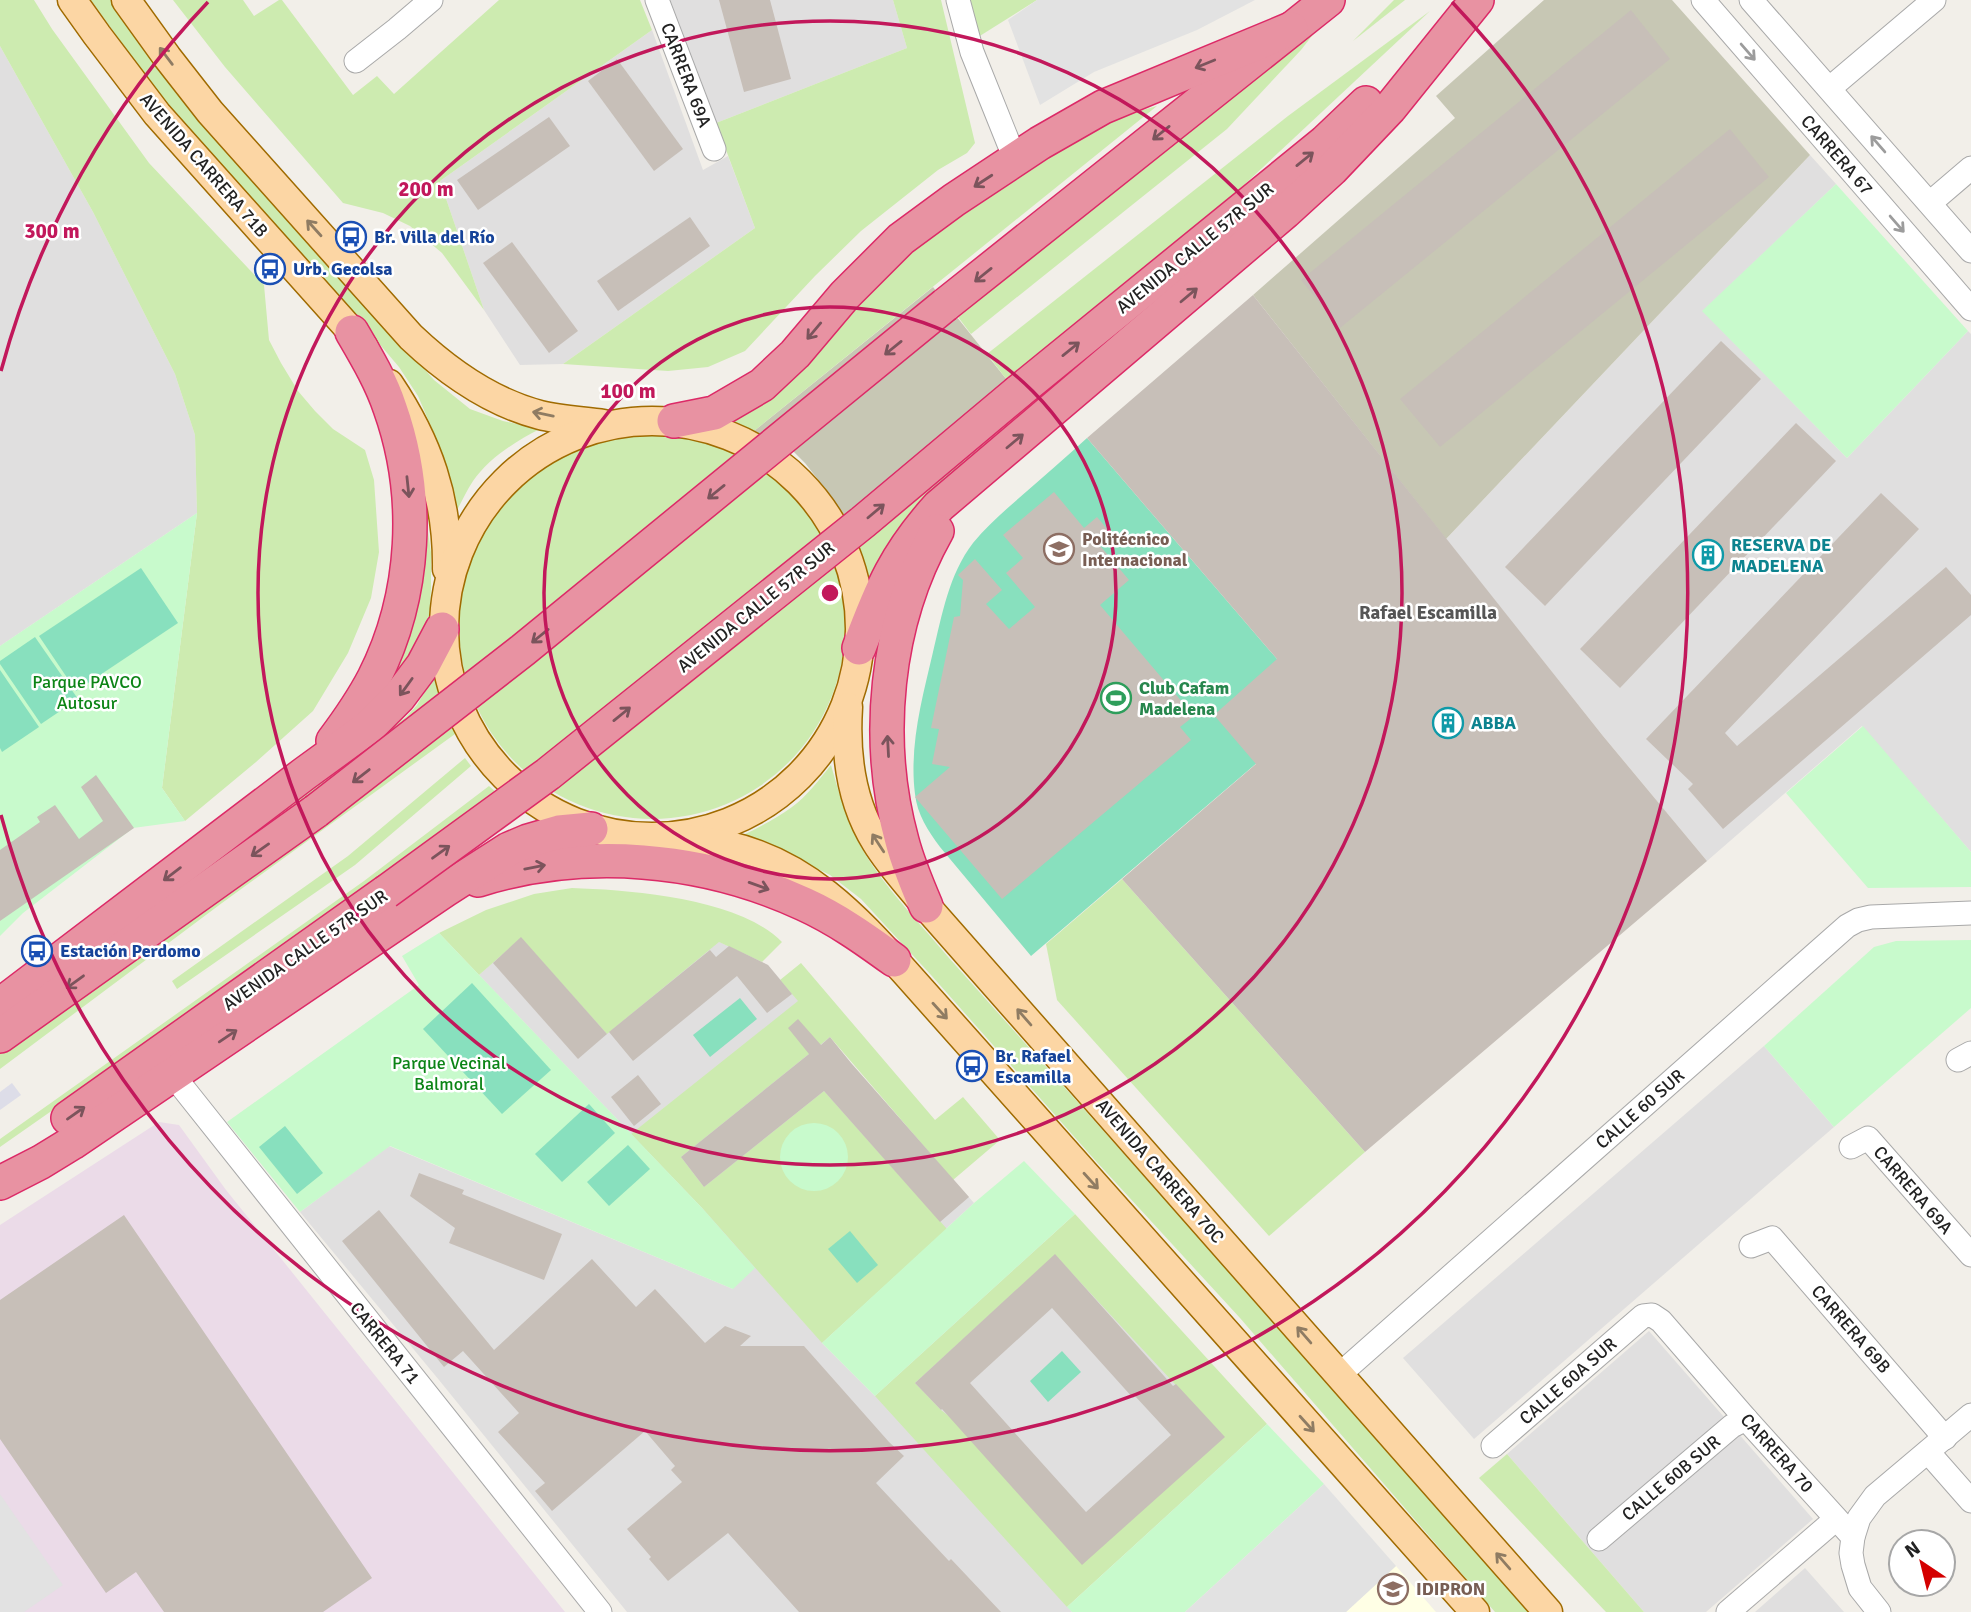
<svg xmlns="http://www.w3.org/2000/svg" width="1971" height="1612" font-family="Signika,sans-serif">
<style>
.residential{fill:#e0dfdf}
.industrial{fill:#ebdbe8}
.education{fill:#ffffe5}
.construction{fill:#c7c7b4}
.grass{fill:#cdebb0;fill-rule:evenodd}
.park{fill:#c8facc}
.pitch{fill:#88e0be}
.parking{fill:#e2e2e2}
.plaza{fill:#dddde8}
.building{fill:#c7bfb8;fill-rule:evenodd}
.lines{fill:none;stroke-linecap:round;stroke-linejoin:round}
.minor-casing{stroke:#a9a9a9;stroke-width:25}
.major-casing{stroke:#a06b00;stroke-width:31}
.highway-casing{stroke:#dc2a67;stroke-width:36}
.minor{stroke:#fff;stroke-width:23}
.major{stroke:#fcd6a4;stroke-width:28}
.highway{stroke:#e892a2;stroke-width:33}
.highway-bridge-casing{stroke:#dc2a67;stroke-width:36;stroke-linecap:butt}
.highway-bridge{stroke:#e892a2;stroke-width:33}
.oneway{stroke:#9c9c9c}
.oneway2{stroke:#8f7c63}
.oneway3{stroke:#7b545c}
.ring{fill:none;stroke:#c2185b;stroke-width:3.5}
.labels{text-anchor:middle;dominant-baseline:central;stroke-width:5;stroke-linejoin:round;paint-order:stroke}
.street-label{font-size:18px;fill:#222;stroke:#fff}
.transit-label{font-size:18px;font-weight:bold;fill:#164399;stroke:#fff;text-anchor:start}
.education-label{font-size:18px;font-weight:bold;fill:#785e54;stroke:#fff;text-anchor:start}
.culture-label{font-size:18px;font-weight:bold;fill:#0d838f;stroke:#fff;text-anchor:start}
.park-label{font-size:18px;fill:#0c8416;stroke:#fff}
.leisure-label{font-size:18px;font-weight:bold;fill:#27864d;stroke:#fff;text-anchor:start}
.neighbourhood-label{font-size:19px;font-weight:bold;fill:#555;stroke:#fff}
.centre{fill:#c2185b;stroke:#fff;stroke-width:3.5}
.ring-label{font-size:21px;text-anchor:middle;font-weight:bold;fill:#c2185b;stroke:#fff;stroke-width:5;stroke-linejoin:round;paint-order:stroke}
</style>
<rect width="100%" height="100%" fill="#f2efe9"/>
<!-- residential -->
<g class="residential">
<path d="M670,0H893L907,48L716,123Z"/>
<path d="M652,30L703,170L728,156L755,228L563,364L520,365L484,310L440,181Z"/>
<path d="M0,46L93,212L175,374L195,435L197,513L0,646Z"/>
<path d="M1810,155L1836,184L1703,311L1847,458L1968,331L1971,334V852L1862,726L1707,861L1603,736L1446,539Z"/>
<path d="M679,923L768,965L852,1064L974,1203L822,1343L875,1396L1044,1242L1238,1451L1067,1606L1072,1612H627L439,1380L300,1212L389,1146L733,1289L703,1209L479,975L521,937Z"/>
<path d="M1764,1046L1834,1127L1474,1439L1403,1358Z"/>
<path d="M1649,1331L1813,1519L1706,1612H1644L1507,1454Z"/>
<path d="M1805,1568L1844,1612H1755Z"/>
</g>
<!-- industrial -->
<path class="industrial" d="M159,1122L179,1125L226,1190L565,1612H0V1225Z"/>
<!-- education -->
<path class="education" d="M1396,1566L1436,1612H1346Z"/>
<!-- construction -->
<g class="construction">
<path d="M1544,0H1672L1810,155L1446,539L1253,295L1455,118L1436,96Z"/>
<path d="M933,287L1007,380L858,543L831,496L805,463L792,450L754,431Z"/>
</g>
<!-- grass -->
<g class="grass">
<path d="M0,0H34L52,29L149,163L264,285L269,340L281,363L298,391L315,411L333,429L365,450L374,480L379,552L371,598L348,653L313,711L256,762L185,821L162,788L197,513L195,435L175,374L93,212L0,46Z"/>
<path d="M91,0H112L137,35L259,180L434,380L470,409L503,421L540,429C516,441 489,458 473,481C467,490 462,501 457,510L436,438L418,396L399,367L331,287L172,113Z"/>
<path d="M173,0H243L254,16L279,0H282L353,95L377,76L394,94L499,0H640L652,30L440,181L484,310L442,253L410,226L383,213L343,203L225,67Z"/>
<path d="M893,0H941L975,143L967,153L938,170L861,231L815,276L745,351L708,367L668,371L563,364L755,228L716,123L907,48Z"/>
<path d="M965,0H1037L975,39Z"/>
<path d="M1394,0H1405L1353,41Z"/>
<path d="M1430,11L1154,269L1007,380L987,354L1288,116Z"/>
<path d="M1315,32L1301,50L1227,129L971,334L955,313L1141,163Z"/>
<path d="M1157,106L754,431L719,419L874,280L932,234L1091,128L1125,115Z"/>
<path d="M1097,346L1102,352L872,585L858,543Z"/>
<circle cx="652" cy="626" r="193"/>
<path d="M426,517L431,553V589L429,623L393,691L390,680Z"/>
<path d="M436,673L443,698L302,812L82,959L406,717L417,705Z"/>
<path d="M451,722L455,734L222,903L0,1069V1050Z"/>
<path d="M465,758L471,766L355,865L177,989L172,981L348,856Z"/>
<path d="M831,765C838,790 845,814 856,837C875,878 920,923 949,958L1508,1584L1535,1612H1495L1240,1318L1094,1159L931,975L861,899L830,875L794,857L743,835C760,827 777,818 792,807C807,796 819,780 831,765Z"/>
<path d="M489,786L497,793L370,888L0,1147V1139L364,881Z"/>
<path d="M1122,879L1365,1152L1269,1236L1057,1000L1046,944Z"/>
<path d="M572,888C631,890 739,898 782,942L762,962L719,942L607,1034L521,938L479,975L439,933L486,910L534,894Z"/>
<path d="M801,963L935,1120L963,1097L1000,1140L953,1180L830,1037L681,1157L704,1187L824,1091L947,1229L822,1343L703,1209L631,1134L798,1001L780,980Z"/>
<path d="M1075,1214L1267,1424L1067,1607L875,1396ZM1055,1255L1224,1437L1082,1564L950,1417L941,1410L915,1383Z"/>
<path d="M1507,1454L1644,1612H1606L1479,1478Z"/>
</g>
<!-- park -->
<g class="park">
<path d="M1836,184L1968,331L1847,458L1702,311Z"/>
<path d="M197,513L162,788L185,821L133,828L23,913L0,936V646Z"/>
<path d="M1863,726L1971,852V887L1868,888L1786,793Z"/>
<path d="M439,933L703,1209L755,1268L733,1289L390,1146L300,1212L227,1122L419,985L402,956Z"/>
<path d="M1971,940V1008L1834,1127L1764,1046L1874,947L1896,941Z"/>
<circle cx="814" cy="1157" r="34"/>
<path d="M1024,1161L1075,1214L875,1396L822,1343L974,1203Z"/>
<path d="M1267,1424L1324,1484L1185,1612H1072L1067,1607Z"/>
</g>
<!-- pitch -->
<g class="pitch">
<path d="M1087,438L1320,709L1031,956L940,847C928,831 917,814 915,794C909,746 922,699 933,652C942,615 949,574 973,543C987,526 1003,512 1019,498C1042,478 1065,458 1087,438Z"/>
<path d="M141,568L178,623L76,691L39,636Z"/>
<path d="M35,637L78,699L41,724L0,664V661Z"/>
<path d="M0,670L39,727L2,752L0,748Z"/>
<path d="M472,983L551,1070L502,1114L423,1029Z"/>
<path d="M740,998L757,1019L710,1057L693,1035Z"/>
<path d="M589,1104L615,1133L562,1182L535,1154Z"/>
<path d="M285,1126L323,1173L297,1194L259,1147Z"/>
<path d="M628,1145L650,1169L609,1206L587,1182Z"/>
<path d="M850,1231L878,1265L857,1283L828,1249Z"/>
<path d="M1062,1351L1081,1372L1048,1402L1030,1381Z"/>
</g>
<!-- parking -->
<g class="parking">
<path d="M1037,0H1255L1197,30L1094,72L1040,105L1008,20Z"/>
<path d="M1324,1484L1396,1566L1346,1612H1185Z"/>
<path d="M0,1494L63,1585L24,1612H0Z"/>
</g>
<!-- plaza -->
<path class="plaza" d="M12,1083L21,1095L0,1110V1092Z"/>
<!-- building -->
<g class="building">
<path d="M719,0H770L791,79L744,92Z"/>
<path d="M1631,10L1670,59L1340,328L1301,280Z"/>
<path d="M617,59L683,149L654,171L588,81Z"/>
<path d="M549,117L570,146L478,210L457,180Z"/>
<path d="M1730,129L1769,177L1440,447L1400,399Z"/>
<path d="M690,217L710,246L618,311L597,281Z"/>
<path d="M512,242L578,331L549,353L483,263Z"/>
<path d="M1253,295L1603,736L1707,861L1365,1152L1122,879L1256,764L1214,715L1277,659L1087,438Z"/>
<path d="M1721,341L1761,379L1545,606L1505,567Z"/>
<path d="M1796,423L1836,461L1620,688L1580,649Z"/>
<path d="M1054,492L1084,528L1097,517L1108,530L1096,541L1129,580L1100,605L1194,716L1180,727L1191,740L1002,899L915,797L950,767L932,764L939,729L931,728L954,617L960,616L963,580L958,575L975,559L1002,590L986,604L1009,629L1035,607L1006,573L1023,558L1003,535Z"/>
<path d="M1881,493L1919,529L1725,733L1737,746L1946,567L1971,595V615L1723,829L1688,789L1693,784L1646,739Z"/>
<path d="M96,775L134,828L0,921V850L40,822L37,817L55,805L79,839L103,821L81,787Z"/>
<path d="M521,937L607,1034L578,1059L493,963Z"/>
<path d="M729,946L768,965L792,994L767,1013L737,976L633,1061L609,1032L710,950L716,957Z"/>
<path d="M798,1019L821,1045L830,1037L851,1063L969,1197L940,1222L824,1091L704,1187L681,1157L809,1054L788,1028Z"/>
<path d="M638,1075L661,1104L634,1126L611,1097Z"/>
<path d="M419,1173L464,1190L462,1194L562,1234L544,1280L449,1243L455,1228L410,1196Z"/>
<path d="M379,1210L494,1350L592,1259L636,1307L655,1289L705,1343L725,1326L751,1336L740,1346H804L889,1442L904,1456L876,1483L949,1561L951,1559L1001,1612H799L728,1533L668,1581L649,1559L651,1557L627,1529L682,1482L671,1470L675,1466L645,1431L552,1511L535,1491L545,1483L498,1432L519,1413L463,1351L444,1367L342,1241Z"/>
<path d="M124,1215L372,1578L323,1612H164L136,1572L106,1593L0,1439V1300Z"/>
<path d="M1055,1254L1173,1386L1176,1384L1225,1437L1082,1565L942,1409L941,1410L915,1383ZM1052,1308L1133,1398L1135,1396L1171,1435L1086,1512L970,1383Z"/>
</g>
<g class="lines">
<!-- minor casing -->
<g class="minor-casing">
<g id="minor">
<path d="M657,0L714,149"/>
<path d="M958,0L972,52L1015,159"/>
<path d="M1703,0L1971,309"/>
<path d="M1751,0L1971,251"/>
<path d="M356,61L397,29L431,0"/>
<path d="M1830,88L1934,0"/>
<path d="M1930,203L1971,168"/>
<path d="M1958,1060L1971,1053"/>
<path d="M172,1074L600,1612"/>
<path d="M1851,1147L1868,1138L1971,1255"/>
<path d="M1751,1246L1772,1238L1945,1438"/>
<path d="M1339,1375L1847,926L1858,920L1871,917L1971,913"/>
<path d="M1493,1446L1643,1316L1652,1315L1661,1321L1746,1419L1853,1537"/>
<path d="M1928,1452L1971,1501"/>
<path d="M1599,1539L1732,1426L1746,1419"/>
<path d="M1728,1612L1836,1519"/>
<path d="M1879,1612L1860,1588L1853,1565L1851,1553L1853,1537L1859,1518L1875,1496L1971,1415"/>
</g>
</g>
<!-- major casing -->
<g class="major-casing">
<g id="major">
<path d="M72,0L97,35L157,114L352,332L364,348"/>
<path d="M126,0L167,57L210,112L411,337C448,372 490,402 540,415C560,420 583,421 604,424"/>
<path d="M389,384C428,442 448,499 447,569"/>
<circle cx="652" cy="629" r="208"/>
<path d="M848,707C845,753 851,802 876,842C890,865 909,885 926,906L1548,1612"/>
<path d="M686,839C700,841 715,843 729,846C805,863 855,916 905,972L1475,1612"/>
</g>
</g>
<!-- highway casing -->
<g class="highway-casing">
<g id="highway">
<path d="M945,305L1328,0"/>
<path d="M1018,392L1325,142L1366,103"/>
<path d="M674,421L714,413L762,385L795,354L845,295L901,239L954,200L1040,143L1103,107L1291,29"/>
<path d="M859,648C881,589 896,553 939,506L1285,212L1332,169L1390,108L1477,0"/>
<path d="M333,741C348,721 362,701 374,678C416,595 421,495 390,408C381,381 366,356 352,332"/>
<path d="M478,880C584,847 703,857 804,904C837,919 865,939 894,960"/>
<path d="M926,906C917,885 908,864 902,841C874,740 885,623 937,531"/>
<path d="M0,1005L304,774L370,726L399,697L423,665L442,629"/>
<path d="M0,1036L316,811"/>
<path d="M68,1118L386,892"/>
<path d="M0,1183L41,1162L72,1143L445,890L509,849L528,841L559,832L591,829"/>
</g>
</g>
<!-- minor -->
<use href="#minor" class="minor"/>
<!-- major -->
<use href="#major" class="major"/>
<!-- highway -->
<use href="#highway" class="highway"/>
<!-- highway-bridge casing -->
<g class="highway-bridge-casing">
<g id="highway-bridge">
<path d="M316,811L523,650L945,305"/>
<path d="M386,892L548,774L863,522L1018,392"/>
</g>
</g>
<!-- highway-bridge -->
<use href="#highway-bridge" class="highway-bridge"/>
</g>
<!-- one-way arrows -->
<defs><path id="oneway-shaft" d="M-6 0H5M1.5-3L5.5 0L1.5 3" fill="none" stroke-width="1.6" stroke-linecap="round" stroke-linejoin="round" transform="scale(1.75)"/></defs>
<g class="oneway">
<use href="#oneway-shaft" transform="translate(1748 52) rotate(49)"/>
<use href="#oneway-shaft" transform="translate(1878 144) rotate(-131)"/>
<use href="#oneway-shaft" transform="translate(1897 224) rotate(49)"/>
</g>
<g class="oneway2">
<use href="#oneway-shaft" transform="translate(166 56) rotate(-127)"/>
<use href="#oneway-shaft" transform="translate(314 228) rotate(-132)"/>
<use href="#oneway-shaft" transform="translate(543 414) rotate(-168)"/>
<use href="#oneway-shaft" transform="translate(878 843) rotate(-123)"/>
<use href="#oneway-shaft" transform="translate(940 1011) rotate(48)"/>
<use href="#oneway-shaft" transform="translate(1024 1017) rotate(-131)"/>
<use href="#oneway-shaft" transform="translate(1091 1181) rotate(48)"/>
<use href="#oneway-shaft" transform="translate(1304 1335) rotate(-131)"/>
<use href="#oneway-shaft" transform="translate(1307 1424) rotate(48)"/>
<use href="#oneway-shaft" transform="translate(1503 1561) rotate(-131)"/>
</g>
<g class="oneway3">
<use href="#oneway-shaft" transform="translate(1205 64) rotate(158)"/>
<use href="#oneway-shaft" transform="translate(1161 133) rotate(141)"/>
<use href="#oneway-shaft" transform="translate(1305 159) rotate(-39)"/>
<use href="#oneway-shaft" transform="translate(983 181) rotate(147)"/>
<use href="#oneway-shaft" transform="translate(983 275) rotate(141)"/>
<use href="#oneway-shaft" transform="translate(1189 295) rotate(-40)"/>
<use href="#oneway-shaft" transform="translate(814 331) rotate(130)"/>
<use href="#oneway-shaft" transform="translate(893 348) rotate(141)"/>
<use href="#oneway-shaft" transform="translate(1071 349) rotate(-39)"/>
<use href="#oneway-shaft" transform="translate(1015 441) rotate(-40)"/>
<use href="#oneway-shaft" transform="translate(408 487) rotate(84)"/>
<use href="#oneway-shaft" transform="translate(716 492) rotate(141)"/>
<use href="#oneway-shaft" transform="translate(876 511) rotate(-40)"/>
<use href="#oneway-shaft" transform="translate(540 636) rotate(141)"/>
<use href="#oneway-shaft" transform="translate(406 687) rotate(126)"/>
<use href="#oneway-shaft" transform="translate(622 714) rotate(-39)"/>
<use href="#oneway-shaft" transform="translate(888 746) rotate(-93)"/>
<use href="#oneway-shaft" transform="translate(361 776) rotate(142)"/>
<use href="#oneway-shaft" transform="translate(260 850) rotate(145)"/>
<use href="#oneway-shaft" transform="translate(441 852) rotate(-36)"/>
<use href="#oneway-shaft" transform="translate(535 867) rotate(-11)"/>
<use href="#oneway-shaft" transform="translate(172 874) rotate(143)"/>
<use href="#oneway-shaft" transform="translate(759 886) rotate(20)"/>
<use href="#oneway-shaft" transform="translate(75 982) rotate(144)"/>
<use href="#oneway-shaft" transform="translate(228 1036) rotate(-34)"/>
<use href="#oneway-shaft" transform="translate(76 1113) rotate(-35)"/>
</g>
<!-- distance rings -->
<g class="ring">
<circle cx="830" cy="593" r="286"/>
<circle cx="830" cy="593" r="572"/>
<path d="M1 371A858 858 0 0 1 208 2M1452 2A858 858 0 1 1 1 815"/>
</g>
<!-- icons -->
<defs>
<g id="bus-ring" transform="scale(1.575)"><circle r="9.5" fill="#fff" stroke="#1a4fb4" stroke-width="1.5"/><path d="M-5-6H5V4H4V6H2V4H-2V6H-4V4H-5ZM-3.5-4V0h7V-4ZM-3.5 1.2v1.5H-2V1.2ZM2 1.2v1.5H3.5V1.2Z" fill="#1a4fb4"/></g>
<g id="university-ring" transform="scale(1.575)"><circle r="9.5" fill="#fff" stroke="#8d6e63" stroke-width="1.5"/><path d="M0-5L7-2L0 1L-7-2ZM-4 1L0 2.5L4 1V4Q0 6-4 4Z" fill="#8d6e63"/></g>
<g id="building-ring" transform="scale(1.575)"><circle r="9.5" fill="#fff" stroke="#0f9aa8" stroke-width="1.5"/><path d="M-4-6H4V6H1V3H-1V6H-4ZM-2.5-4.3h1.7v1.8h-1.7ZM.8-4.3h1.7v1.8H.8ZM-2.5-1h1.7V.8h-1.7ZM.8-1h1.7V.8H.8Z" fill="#0f9aa8"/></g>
<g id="stadium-ring" transform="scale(1.575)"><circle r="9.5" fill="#fff" stroke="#2e9e5b" stroke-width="1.5"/><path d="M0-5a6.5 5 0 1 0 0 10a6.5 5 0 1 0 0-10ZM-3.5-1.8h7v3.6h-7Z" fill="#2e9e5b"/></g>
<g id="school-ring" transform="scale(1.575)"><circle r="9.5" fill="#fff" stroke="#8d6e63" stroke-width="1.5"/><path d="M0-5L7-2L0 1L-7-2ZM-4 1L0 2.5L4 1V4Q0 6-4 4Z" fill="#8d6e63"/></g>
</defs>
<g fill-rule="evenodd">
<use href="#bus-ring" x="351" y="237"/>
<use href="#bus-ring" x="270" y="269"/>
<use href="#university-ring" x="1059" y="549"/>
<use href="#building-ring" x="1708" y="555"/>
<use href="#stadium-ring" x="1116" y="698"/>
<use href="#building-ring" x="1448" y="723"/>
<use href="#bus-ring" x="37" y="951"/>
<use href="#bus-ring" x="972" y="1066"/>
<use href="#school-ring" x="1393" y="1589"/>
</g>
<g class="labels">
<!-- street labels -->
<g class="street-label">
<text transform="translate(686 75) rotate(69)">CARRERA 69A</text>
<text transform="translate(1837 155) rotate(49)">CARRERA 67</text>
<text transform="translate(204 165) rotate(49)">AVENIDA CARRERA 71B</text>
<text transform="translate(1195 248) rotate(-39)">AVENIDA CALLE 57R SUR</text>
<text transform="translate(756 607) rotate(-39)">AVENIDA CALLE 57R SUR</text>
<text transform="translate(305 950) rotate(-35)">AVENIDA CALLE 57R SUR</text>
<text transform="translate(1640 1109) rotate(-41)">CALLE 60 SUR</text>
<text transform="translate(1160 1171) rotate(49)">AVENIDA CARRERA 70C</text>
<text transform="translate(1913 1190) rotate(49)">CARRERA 69A</text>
<text transform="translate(1851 1329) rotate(49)">CARRERA 69B</text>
<text transform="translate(385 1343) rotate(51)">CARRERA 71</text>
<text transform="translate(1568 1381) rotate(-41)">CALLE 60A SUR</text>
<text transform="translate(1777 1453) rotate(48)">CARRERA 70</text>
<text transform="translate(1671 1478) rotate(-40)">CALLE 60B SUR</text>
</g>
<!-- transit labels -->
<g class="transit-label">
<text x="374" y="237">Br. Villa del Río</text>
<text x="293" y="269">Urb. Gecolsa</text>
<text x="60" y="951">Estación Perdomo</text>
<text x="995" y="1056">Br. Rafael<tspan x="995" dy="21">Escamilla</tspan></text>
</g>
<!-- education labels -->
<g class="education-label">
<text x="1082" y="539">Politécnico<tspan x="1082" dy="21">Internacional</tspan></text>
<text x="1416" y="1589">IDIPRON</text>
</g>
<!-- culture labels -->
<g class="culture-label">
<text x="1731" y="545">RESERVA DE<tspan x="1731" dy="21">MADELENA</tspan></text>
<text x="1471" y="723">ABBA</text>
</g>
<!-- park labels -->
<g class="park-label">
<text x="87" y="682">Parque PAVCO<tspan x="87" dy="21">Autosur</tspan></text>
<text x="449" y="1063">Parque Vecinal<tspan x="449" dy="21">Balmoral</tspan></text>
</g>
<!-- leisure labels -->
<g class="leisure-label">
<text x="1139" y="688">Club Cafam<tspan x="1139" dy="21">Madelena</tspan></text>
</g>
<!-- neighbourhood labels -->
<g class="neighbourhood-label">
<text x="1428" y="613">Rafael Escamilla</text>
</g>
</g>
<circle cx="830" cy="593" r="10" class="centre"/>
<g class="ring-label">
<text x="426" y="196">200 m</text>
<text x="52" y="238">300 m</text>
<text x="628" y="398">100 m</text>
</g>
<!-- north arrow -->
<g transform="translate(1922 1563) rotate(325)"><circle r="33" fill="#ffffff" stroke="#a7a7a7" stroke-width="2"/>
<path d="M0-5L12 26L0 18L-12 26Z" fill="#d40000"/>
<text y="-10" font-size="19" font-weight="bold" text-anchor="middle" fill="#222222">N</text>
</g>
</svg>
